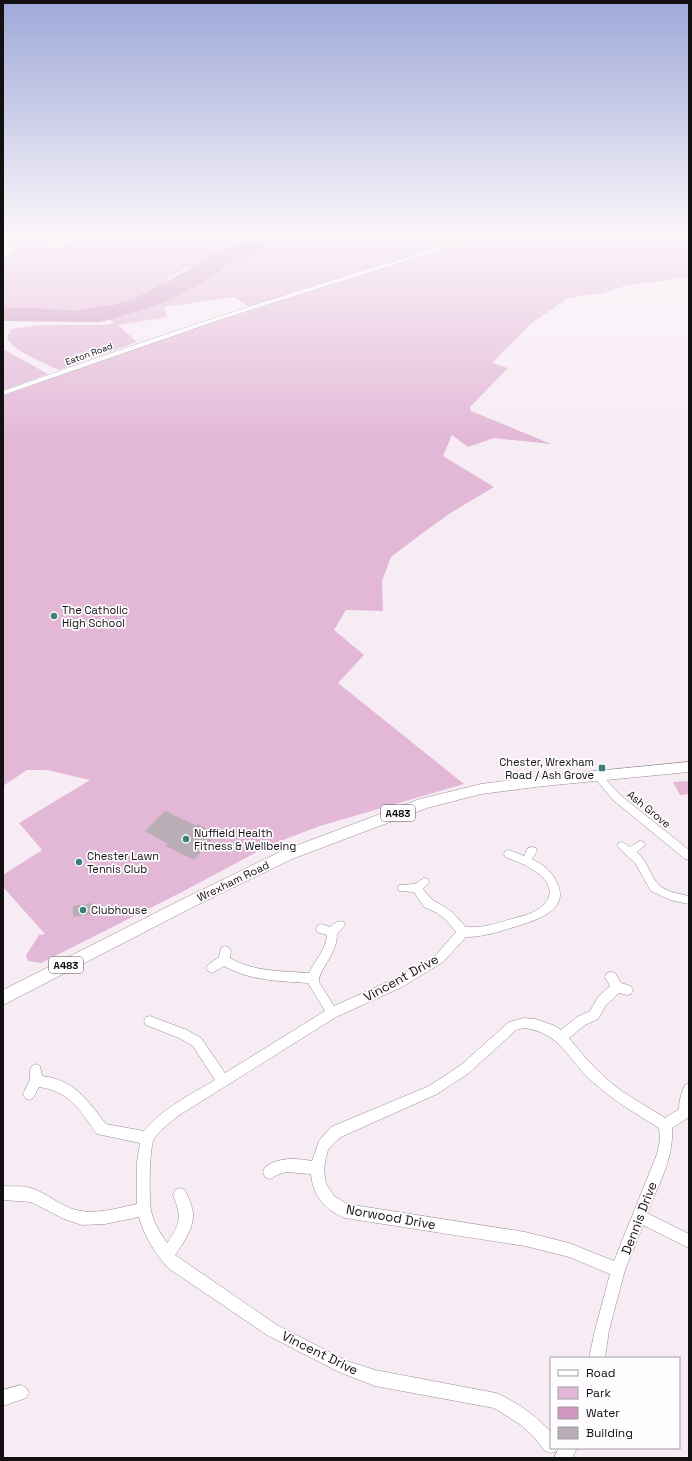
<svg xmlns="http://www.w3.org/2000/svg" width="692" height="1461" font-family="'Space Grotesk',sans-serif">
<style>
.green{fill:#e3b8d7}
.water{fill:#cf97c0}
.building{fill:#b9aeb6}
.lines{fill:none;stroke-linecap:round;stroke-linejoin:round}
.minor-casing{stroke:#978c94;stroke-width:1}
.highway-casing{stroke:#978c94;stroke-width:1}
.minor{fill:#fff;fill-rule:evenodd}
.highway{fill:#fff;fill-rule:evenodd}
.poi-dot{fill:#3a8077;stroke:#fefcfe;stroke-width:1.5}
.labels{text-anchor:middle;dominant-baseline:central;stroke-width:3.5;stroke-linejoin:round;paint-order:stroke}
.far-street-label{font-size:9px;fill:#131012;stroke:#fefcfe}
.shield{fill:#fefcfe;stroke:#5a5759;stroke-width:1}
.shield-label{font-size:10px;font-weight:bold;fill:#131012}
.poi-label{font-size:11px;fill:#131012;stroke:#fefcfe;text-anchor:start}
.street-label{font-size:11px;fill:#131012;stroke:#fefcfe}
.near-street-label{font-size:13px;fill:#131012;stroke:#fefcfe}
</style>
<rect width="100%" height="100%" fill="#f7ecf4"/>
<!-- green -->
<g class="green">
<path d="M11,235H47L53,248L91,235H259L214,254L195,267H188L167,278L168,281L135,298L98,308L51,310L3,307V261L13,249Z"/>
<path d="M302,235H473L380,266L296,291L249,307L234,297L164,307L167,317L118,325L137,342L59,370C45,363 14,352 7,338L11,329L40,325H105L114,323L110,320L166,302L209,279L226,266L263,249Z"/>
<path d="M480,235H689V277L624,286L604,293L568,298L532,323L492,363L508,368L470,407L471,411L551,444L494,438L468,447L452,435L443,456L494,487L452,512L424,532L391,557L382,581L383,611L346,610L334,630L364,655L338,683L464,784L320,826L270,845L182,892L41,963L28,961L26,955L39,935L45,934L3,887V875L42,850L19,823L90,780L47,770H27L3,786V396L173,335L388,267Z"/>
<path d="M3,349L48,374L3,390Z"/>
<path d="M689,781V794L680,795L673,782Z"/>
</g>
<!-- water -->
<path class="water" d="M259,235H302L263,249L226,266L209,279L166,302L113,319L100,322H84L3,321V307L75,310L112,305L135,298L192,268L214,254Z"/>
<!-- building -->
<g class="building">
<path d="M165,811L197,826L198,824L217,834L194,860L166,846L168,844L145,831Z"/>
<path d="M92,903V914L73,917V906Z"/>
</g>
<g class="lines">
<!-- minor casing -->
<g class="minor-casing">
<g id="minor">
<path d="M472,235H479L433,252L222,319L3,395V391C90,360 177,330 264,302C334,279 404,260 472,235Z"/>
<path d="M598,773L601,774L619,794L689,850V860L685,859L613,800L593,776L595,774Z"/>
<path d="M640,841L644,842L645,845L637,852C648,862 650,876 659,885C666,892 680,894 689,896V904L670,900L651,891L635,863L617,846L618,843L622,842L630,847Z"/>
<path d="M532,847L536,848L537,851L532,859C544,865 553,872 558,885C569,912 533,921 514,927C498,932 483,937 466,937L443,962L402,987L336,1017L178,1116C170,1123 160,1129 154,1139C149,1148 149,1199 151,1210C153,1222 160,1232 167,1243C181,1223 182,1217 173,1195L175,1190L180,1188L185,1190C187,1196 191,1202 192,1208C197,1224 184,1242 175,1255L277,1325L347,1361L375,1370L496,1393C517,1402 536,1416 551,1432V1448H558L557,1451L551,1453L545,1451L534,1437L521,1425L494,1408L375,1386L339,1372L267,1335L168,1268C155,1253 144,1236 139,1217L105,1224L82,1225L64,1219L31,1202L3,1200V1186C12,1187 22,1185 31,1188C47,1193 60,1206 76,1210C96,1215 118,1208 137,1204V1162L140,1143L97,1134C81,1112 70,1091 39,1087L33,1098L29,1100L25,1098L23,1094L30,1080V1070L32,1066L36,1064L40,1066L42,1076C75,1080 87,1100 106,1124L144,1131C163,1108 190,1095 215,1080L193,1046L179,1038L146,1025L144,1021L146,1017L150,1016L187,1030L201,1038L225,1073L325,1011L308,983C280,981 250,981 224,966L212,973L208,971L206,968L208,965L219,957L221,948L225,946L229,948L231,951L230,958C254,972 282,971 309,973C315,960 326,950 327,935L317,932L316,929L317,926L321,924L330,927C335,923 338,920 344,922L345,925L337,934C337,952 325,962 319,978V982L334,1006L394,979L435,956L456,932L446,920L437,913L424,907L414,892L399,891L398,888L399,885L415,884L424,878L428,879L429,882L423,889C433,902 432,899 445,907C453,912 459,920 466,927C482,928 496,924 511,919C518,917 525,916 531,913C556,902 555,883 533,870C525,864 515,861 505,857L504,854L505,851L509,850L524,856L528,848Z"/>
<path d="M611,972L615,973L621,983L631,986L633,990L631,994L627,995L619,993L606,1005L598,1019L585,1025L569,1038C585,1058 602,1077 623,1092C637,1101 651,1109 665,1118L679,1109C679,1101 681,1093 685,1085L689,1083V1117L672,1128C674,1158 658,1186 647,1213L689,1234V1248L643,1225L625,1270L609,1330L605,1358H589L595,1330L610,1274L569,1257L525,1246L345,1218C325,1210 313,1196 311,1174L286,1172L279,1174L270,1179L265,1177L263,1172L265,1167C280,1157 295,1158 312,1161L319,1141L331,1127L429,1086L461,1065L509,1022L524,1018L535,1019L553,1025L561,1030L577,1017L590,1011L598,997L610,986L605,977L607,973ZM524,1028C561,1032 568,1061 594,1083C614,1101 636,1114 659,1128L660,1140L657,1154L614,1261L569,1243L525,1232L347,1204L334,1196L326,1184L324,1170L326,1157L328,1150L334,1143L341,1137L437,1094L469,1073L516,1030Z"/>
<path d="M21,1385L26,1388L29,1393L26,1398L3,1406V1390Z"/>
<path d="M559,1448H577L572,1458H554Z"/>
</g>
</g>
<!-- highway casing -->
<g class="highway-casing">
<path id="highway" d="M689,762V772L544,786L481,794L427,808L292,859L197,905L3,1005V990L187,897L282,851L420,799L481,784L544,776Z"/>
</g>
<!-- minor -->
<use href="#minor" class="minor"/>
<!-- highway -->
<use href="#highway" class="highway"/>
</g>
<!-- sky -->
<linearGradient id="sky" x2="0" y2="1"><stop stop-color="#9ea8d8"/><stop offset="0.53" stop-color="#fbf6fa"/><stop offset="1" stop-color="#fbf6fa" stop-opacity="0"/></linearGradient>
<rect width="692" height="440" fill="url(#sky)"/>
<!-- markers -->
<g class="poi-dot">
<circle cx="54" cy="616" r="4"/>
<rect x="598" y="764" width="8" height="8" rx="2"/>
<circle cx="186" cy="839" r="4"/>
<circle cx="79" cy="862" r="4"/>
<circle cx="83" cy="910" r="4"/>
</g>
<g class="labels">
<!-- far-street labels -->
<g class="far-street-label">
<text transform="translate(89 354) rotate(-20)">Eaton Road</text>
</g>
<!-- shield labels -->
<g class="shield">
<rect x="381" y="805" width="34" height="16" rx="3"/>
<rect x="49" y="957" width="34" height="16" rx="3"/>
</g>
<g class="shield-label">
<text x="398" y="813">A483</text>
<text x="66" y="965">A483</text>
</g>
<!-- poi labels -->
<g class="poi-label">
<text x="62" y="610">The Catholic<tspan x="62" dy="13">High School</tspan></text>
<text x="594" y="762" text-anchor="end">Chester, Wrexham<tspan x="594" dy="13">Road / Ash Grove</tspan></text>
<text x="194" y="833">Nuffield Health<tspan x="194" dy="13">Fitness &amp; Wellbeing</tspan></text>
<text x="87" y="856">Chester Lawn<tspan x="87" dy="13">Tennis Club</tspan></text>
<text x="91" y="910">Clubhouse</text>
</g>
<!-- street labels -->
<g class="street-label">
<text transform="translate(649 809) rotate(39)">Ash Grove</text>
<text transform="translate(233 881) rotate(-26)">Wrexham Road</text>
</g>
<!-- near-street labels -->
<g class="near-street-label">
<text transform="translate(401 978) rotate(-29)">Vincent Drive</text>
<text transform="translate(391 1217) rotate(10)">Norwood Drive</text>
<text transform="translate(639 1218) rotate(-69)">Dennis Drive</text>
<text transform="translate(320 1353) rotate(26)">Vincent Drive</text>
</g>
</g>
<!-- border -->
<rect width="692" height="1461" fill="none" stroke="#131012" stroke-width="8"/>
<!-- legend -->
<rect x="550" y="1357" width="130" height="92" fill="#fefcfe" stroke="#a09ea0"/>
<rect x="558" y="1370" width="20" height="6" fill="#ffffff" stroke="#a09ea0"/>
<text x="586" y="1377" font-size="12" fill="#131012">Road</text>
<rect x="558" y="1387" width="20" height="12" fill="#e3b8d7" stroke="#a09ea0"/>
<text x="586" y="1397" font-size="12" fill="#131012">Park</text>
<rect x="558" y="1407" width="20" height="12" fill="#cf97c0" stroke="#a09ea0"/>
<text x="586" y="1417" font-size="12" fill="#131012">Water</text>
<rect x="558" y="1427" width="20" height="12" fill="#b9aeb6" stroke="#a09ea0"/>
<text x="586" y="1437" font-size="12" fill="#131012">Building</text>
</svg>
